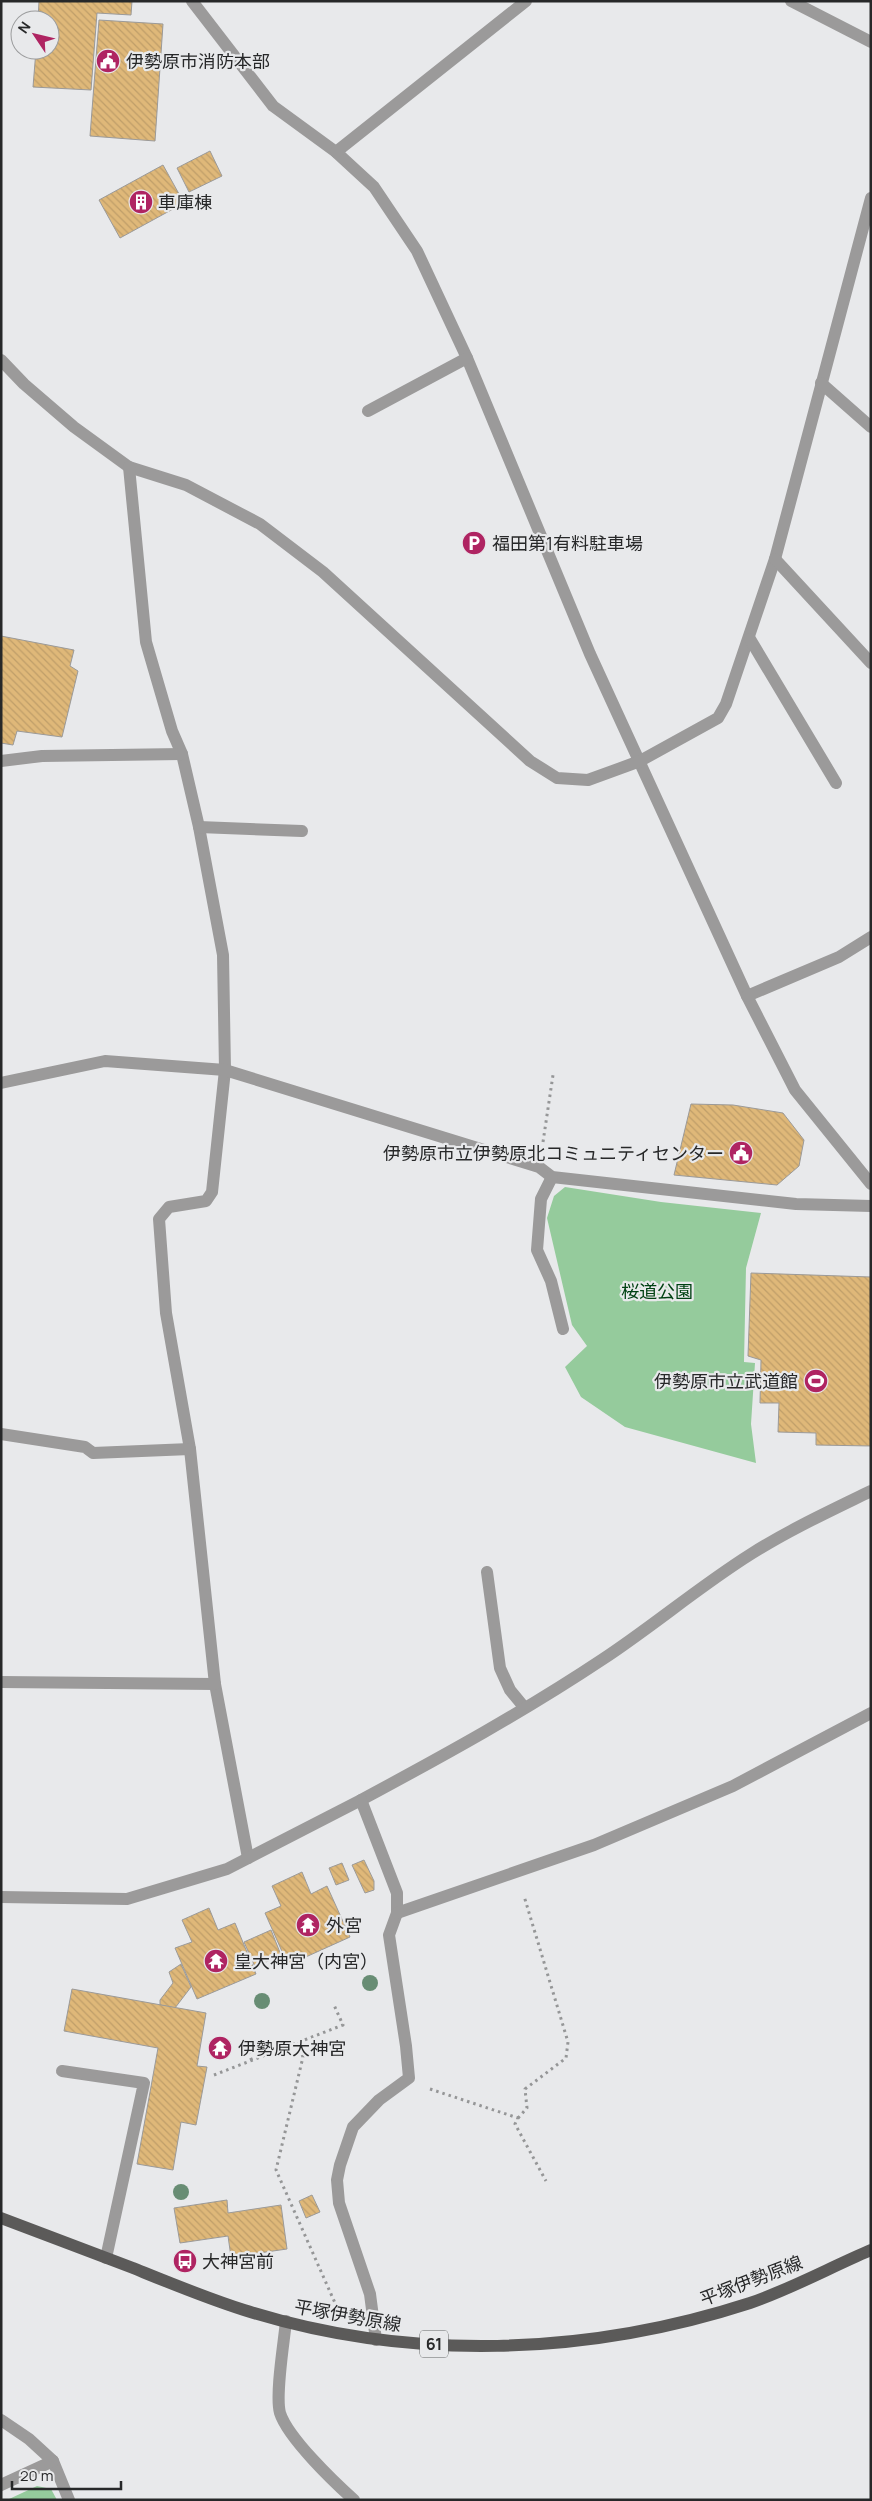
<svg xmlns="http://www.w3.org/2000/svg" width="872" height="2501" font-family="Manrope,'Noto Sans JP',sans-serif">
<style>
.green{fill:#95cb9c}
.building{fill:url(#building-back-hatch);stroke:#9b9a99}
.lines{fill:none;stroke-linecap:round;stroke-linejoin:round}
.path{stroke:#959697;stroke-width:3;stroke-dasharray:2.5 4;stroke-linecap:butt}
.minor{stroke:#9b9a9a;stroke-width:12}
.major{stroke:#5b5a59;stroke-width:12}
.tree{fill:#688d74}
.labels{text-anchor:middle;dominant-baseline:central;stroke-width:4.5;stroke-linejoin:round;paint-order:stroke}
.shield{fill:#e8e9eb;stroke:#616263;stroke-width:1}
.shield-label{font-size:16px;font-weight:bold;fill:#272829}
.poi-label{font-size:18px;fill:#272829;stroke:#e8e9eb;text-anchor:start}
.park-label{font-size:18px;fill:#004113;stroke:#e8e9eb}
.street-label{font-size:18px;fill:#272829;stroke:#e8e9eb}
</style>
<defs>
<pattern id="building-back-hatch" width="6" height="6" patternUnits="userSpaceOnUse" patternTransform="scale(1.25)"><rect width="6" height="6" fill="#dfb879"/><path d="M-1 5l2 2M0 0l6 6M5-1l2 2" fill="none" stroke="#bf9e69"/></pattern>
</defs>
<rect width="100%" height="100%" fill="#e8e9eb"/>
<!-- green -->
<g class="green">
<path d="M565,1187L661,1202L761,1213L746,1268L744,1362L755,1363L751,1424L756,1463L625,1427L581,1397L565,1367L587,1346L572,1325L547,1218L554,1196Z"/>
<path d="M37,2486L51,2489L57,2500H7Z"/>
</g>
<!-- building -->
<g class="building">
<path d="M39,1H132L131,15L97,13L91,90L33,87L36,50H50V20H38Z"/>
<path d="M99,20L163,24L155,141L90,136Z"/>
<path d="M210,151L222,176L189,192L177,168Z"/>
<path d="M163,165L184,203L120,238L99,200Z"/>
<path d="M1,636L74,650L70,666L78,671L62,737L17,731L13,745L1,743Z"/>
<path d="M691,1104L733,1105L783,1113L804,1140L799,1166L777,1185L674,1175Z"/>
<path d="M751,1273L871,1277V1446L816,1445V1433L778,1432L779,1403H760L761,1360L748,1356Z"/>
<path d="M364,1860L374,1881V1890L365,1893L352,1865Z"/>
<path d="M342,1863L349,1880L336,1885L329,1868Z"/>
<path d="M302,1872L311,1894L327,1886L350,1937L288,1965L265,1913L281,1906L272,1886Z"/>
<path d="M209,1908L218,1930L235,1923L256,1974L197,1999L175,1948L192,1942L182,1920Z"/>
<path d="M271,1930L281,1955L255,1967L244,1942Z"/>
<path d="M181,1964L191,1987L175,2008L160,2005V2000L173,1983L169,1972Z"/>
<path d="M72,1989L206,2013L197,2066L207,2067L196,2125L181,2122L173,2170L137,2164L158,2048L64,2031Z"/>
<path d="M312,2195L320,2212L306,2218L299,2201Z"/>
<path d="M227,2200L228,2213L281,2205L287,2249L231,2257L228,2236L180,2243L174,2208Z"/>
</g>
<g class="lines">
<!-- path -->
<g class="path">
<path d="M543,1142L553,1075"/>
<path d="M243,2040L252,2061"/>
<path d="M297,2043L303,2057L276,2170L335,2303"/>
<path d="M214,2075L343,2025L334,2005"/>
<path d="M430,2089L518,2118L515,2124L546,2181"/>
<path d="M518,2118L527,2108L525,2089L566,2058L568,2042L524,1896"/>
</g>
<!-- minor -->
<g class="minor">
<path d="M192,1L273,106L336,152L374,187L417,251L467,358L590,654L747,996L795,1090L871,1184"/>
<path d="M791,1L871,42"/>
<path d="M336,152L526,1"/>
<path d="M1,360L24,384L74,427L129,467L186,485L260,524L323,572L530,761L557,778L588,780L640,761L718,718L726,704L775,559L871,198"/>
<path d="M821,383L871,427"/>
<path d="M368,411L467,358"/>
<path d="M129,467L146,642L172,731L182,754L199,827L223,955L225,1070L212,1192L206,1201L169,1207L159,1219L166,1313L190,1449L215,1684L248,1858"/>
<path d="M775,559L871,663"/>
<path d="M750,639L836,783"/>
<path d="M1,761L42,756L182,754"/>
<path d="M199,827L302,831"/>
<path d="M747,996L839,957L871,937"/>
<path d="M1,1083L105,1061L225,1070L539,1167L552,1177L796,1204L871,1206"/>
<path d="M552,1177L541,1199L537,1250L551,1281L563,1329"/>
<path d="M1,1434L85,1447L93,1453L190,1449"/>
<path d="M487,1572L500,1668L510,1690L524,1707"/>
<path d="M1,1682L215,1684"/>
<path d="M361,1800C443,1756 525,1711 603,1659C653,1626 700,1586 751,1554C789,1530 830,1511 871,1491"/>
<path d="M1,1897L127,1899L227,1869L361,1800L397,1893V1913L389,1935L406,2046L409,2078L379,2100L353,2127L340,2165L337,2180L339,2203L370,2294L376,2340"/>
<path d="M397,1913L594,1845L733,1786L871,1713"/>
<path d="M62,2071L144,2083L106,2258"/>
<path d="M286,2321C284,2342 275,2395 280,2413C288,2438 334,2482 354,2500"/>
<path d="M1,2420L29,2439L53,2461L69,2500"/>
<path d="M1,2485L53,2461"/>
</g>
<!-- major -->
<path class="major" d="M1,2218C45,2235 89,2251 133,2268C170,2283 206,2298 244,2310C408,2362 587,2356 750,2303C791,2289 831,2267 871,2250"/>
</g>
<!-- trees -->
<g class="tree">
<circle cx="370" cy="1983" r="8"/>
<circle cx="262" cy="2001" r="8"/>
<circle cx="181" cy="2192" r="8"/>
</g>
<!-- icons -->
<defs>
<g id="civic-disc" transform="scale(1.25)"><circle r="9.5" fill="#af2462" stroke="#e8e9eb"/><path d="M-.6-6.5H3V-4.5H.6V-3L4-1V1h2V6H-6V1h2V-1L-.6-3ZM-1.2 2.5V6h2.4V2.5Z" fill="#fff"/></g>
<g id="building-disc" transform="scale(1.25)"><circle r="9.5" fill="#af2462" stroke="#e8e9eb"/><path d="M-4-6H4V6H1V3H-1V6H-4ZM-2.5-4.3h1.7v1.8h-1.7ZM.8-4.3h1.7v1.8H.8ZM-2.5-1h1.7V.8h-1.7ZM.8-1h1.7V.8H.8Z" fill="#fff"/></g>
<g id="parking-disc" transform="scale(1.25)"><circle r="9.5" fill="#af2462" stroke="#e8e9eb"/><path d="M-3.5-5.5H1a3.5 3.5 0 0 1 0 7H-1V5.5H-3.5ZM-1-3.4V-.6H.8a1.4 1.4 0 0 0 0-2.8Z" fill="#fff"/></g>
<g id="stadium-disc" transform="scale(1.25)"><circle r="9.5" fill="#af2462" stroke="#e8e9eb"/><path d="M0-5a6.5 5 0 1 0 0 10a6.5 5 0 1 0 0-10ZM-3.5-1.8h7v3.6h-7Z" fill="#fff"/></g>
<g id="temple-disc" transform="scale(1.25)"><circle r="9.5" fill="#af2462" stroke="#e8e9eb"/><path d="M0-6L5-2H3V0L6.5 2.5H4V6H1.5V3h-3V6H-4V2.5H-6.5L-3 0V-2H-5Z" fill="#fff"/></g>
<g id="bus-disc" transform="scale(1.25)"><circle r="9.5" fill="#af2462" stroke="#e8e9eb"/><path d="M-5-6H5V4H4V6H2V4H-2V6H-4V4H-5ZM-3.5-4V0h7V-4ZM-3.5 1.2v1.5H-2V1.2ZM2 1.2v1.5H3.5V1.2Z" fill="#fff"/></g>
</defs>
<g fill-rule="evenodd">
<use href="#civic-disc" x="108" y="61"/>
<use href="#building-disc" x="141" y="202"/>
<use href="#parking-disc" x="474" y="543"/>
<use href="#civic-disc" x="741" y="1153"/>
<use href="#stadium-disc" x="816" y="1381"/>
<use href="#temple-disc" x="308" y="1925"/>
<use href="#temple-disc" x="216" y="1961"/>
<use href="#temple-disc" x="220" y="2048"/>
<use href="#bus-disc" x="185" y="2261"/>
</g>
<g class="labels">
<!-- shield labels -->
<rect class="shield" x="420" y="2330.5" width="28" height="27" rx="4"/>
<g class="shield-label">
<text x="434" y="2344">61</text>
</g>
<!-- poi labels -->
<g class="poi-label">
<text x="126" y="61">伊勢原市消防本部</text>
<text x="158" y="202">車庫棟</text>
<text x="492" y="543">福田第1有料駐車場</text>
<text x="724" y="1153" text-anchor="end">伊勢原市立伊勢原北コミュニティセンター</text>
<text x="798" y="1381" text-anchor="end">伊勢原市立武道館</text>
<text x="326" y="1925">外宮</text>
<text x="234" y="1961">皇大神宮（内宮）</text>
<text x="238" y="2048">伊勢原大神宮</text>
<text x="202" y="2261">大神宮前</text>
</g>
<!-- park labels -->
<g class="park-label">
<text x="657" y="1291">桜道公園</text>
</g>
<!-- street labels -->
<g class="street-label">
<text transform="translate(751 2280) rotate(-21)">平塚伊勢原線</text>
<text transform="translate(348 2315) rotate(10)">平塚伊勢原線</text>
</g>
</g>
<!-- border -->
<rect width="872" height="2501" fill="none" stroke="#272829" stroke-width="5"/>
<!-- north arrow -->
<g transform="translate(35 35) rotate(305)"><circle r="24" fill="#e8e9eb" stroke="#9b9c9d"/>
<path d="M0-4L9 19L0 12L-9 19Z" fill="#af2462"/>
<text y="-8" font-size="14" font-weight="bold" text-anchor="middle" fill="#272829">N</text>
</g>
<!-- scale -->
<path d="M12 2481v8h109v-8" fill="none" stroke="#272829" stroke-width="2.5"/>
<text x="20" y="2481" font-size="15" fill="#272829" stroke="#e8e9eb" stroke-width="4" paint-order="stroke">20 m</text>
</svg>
